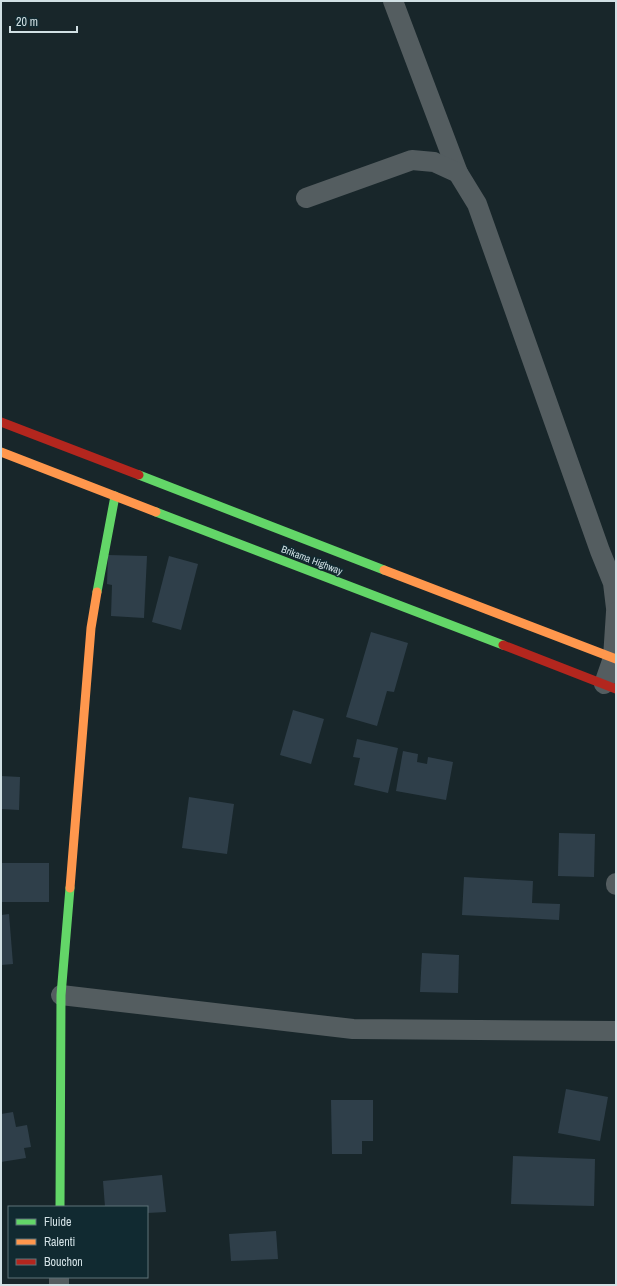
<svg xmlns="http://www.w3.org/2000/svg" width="617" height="1286" font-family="'Archivo Narrow',sans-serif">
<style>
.building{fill:#2f3f4a}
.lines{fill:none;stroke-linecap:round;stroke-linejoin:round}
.street{stroke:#545d60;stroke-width:20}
.fast{stroke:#63d668;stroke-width:9}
.slow{stroke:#ff974d;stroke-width:9}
.jam{stroke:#b3261e;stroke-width:9}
.labels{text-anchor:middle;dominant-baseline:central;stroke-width:3;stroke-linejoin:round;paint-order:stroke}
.street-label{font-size:10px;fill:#d1e0e4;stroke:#112a31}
</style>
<rect width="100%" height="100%" fill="#18262a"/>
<!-- building -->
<g class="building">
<path d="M108,555L147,556L144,618L111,616L112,585L107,584Z"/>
<path d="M169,556L198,564L181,630L152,622Z"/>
<path d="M371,632L408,643L394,692L387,691L377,726L346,717Z"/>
<path d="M293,710L324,719L311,764L280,755Z"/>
<path d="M357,739L398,748L388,793L354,785L360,758L353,757Z"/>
<path d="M403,751L418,754L417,762L427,764L428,757L453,762L446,800L396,791Z"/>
<path d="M1,776L20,777L19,810L1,809Z"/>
<path d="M189,797L234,804L227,854L182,848Z"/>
<path d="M559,833L595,834L594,877L558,876Z"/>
<rect x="1" y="863" width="48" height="39"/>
<path d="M464,877L533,881L532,903L560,904L559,920L462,915Z"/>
<path d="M9,914L13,964L1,965V915Z"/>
<path d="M422,953L459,955L458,993L420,992Z"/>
<path d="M566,1089L608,1097L600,1141L558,1133Z"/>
<path d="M331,1100H373V1141H362V1154H332Z"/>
<path d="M13,1112L16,1127L27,1125L31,1147L24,1148L26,1158L1,1162V1114Z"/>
<path d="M513,1156L595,1159L594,1206L511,1204Z"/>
<path d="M162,1175L166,1212L147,1213V1207H105L103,1181Z"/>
<path d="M276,1231L278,1259L231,1261L229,1234Z"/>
</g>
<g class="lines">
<!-- street -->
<g class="street">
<path d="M393,1L458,173"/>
<path d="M306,198L412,160L434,162L458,173L477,204L600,551L613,583L616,608"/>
<path d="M604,684L613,658L616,612"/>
<path d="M616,885V883"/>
<path d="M61,995L353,1029L616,1031"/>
<path d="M59,1285V1277"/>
</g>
<!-- fast -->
<g class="fast">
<path d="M139,475L384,570"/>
<path d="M156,512L503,645"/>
<path d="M97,592L115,496"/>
<path d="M60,1207L61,995L70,888"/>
</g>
<!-- slow -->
<g class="slow">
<path d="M1,452L156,512"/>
<path d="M384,570L616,659"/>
<path d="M70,888L91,628L97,592"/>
</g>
<!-- jam -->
<g class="jam">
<path d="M1,422L139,475"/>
<path d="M503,645L616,689"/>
</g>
</g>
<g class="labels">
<!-- street labels -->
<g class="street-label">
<text transform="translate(312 560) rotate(21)">Brikama Highway</text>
</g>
</g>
<!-- border -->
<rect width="617" height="1286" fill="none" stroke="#d1e0e4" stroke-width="4"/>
<!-- legend -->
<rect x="8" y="1206" width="140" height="72" fill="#112a31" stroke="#5e7379"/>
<rect x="16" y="1219" width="20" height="6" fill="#63d668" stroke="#5e7379"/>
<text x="44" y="1226" font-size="12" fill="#d1e0e4">Fluide</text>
<rect x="16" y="1239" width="20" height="6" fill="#ff974d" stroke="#5e7379"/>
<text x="44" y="1246" font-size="12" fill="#d1e0e4">Ralenti</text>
<rect x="16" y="1259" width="20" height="6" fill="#b3261e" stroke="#5e7379"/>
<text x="44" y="1266" font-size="12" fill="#d1e0e4">Bouchon</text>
<!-- scale -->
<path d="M10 26v6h67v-6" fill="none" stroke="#d1e0e4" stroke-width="2"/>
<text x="16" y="26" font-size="12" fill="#d1e0e4" stroke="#112a31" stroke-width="3" paint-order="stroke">20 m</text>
</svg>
